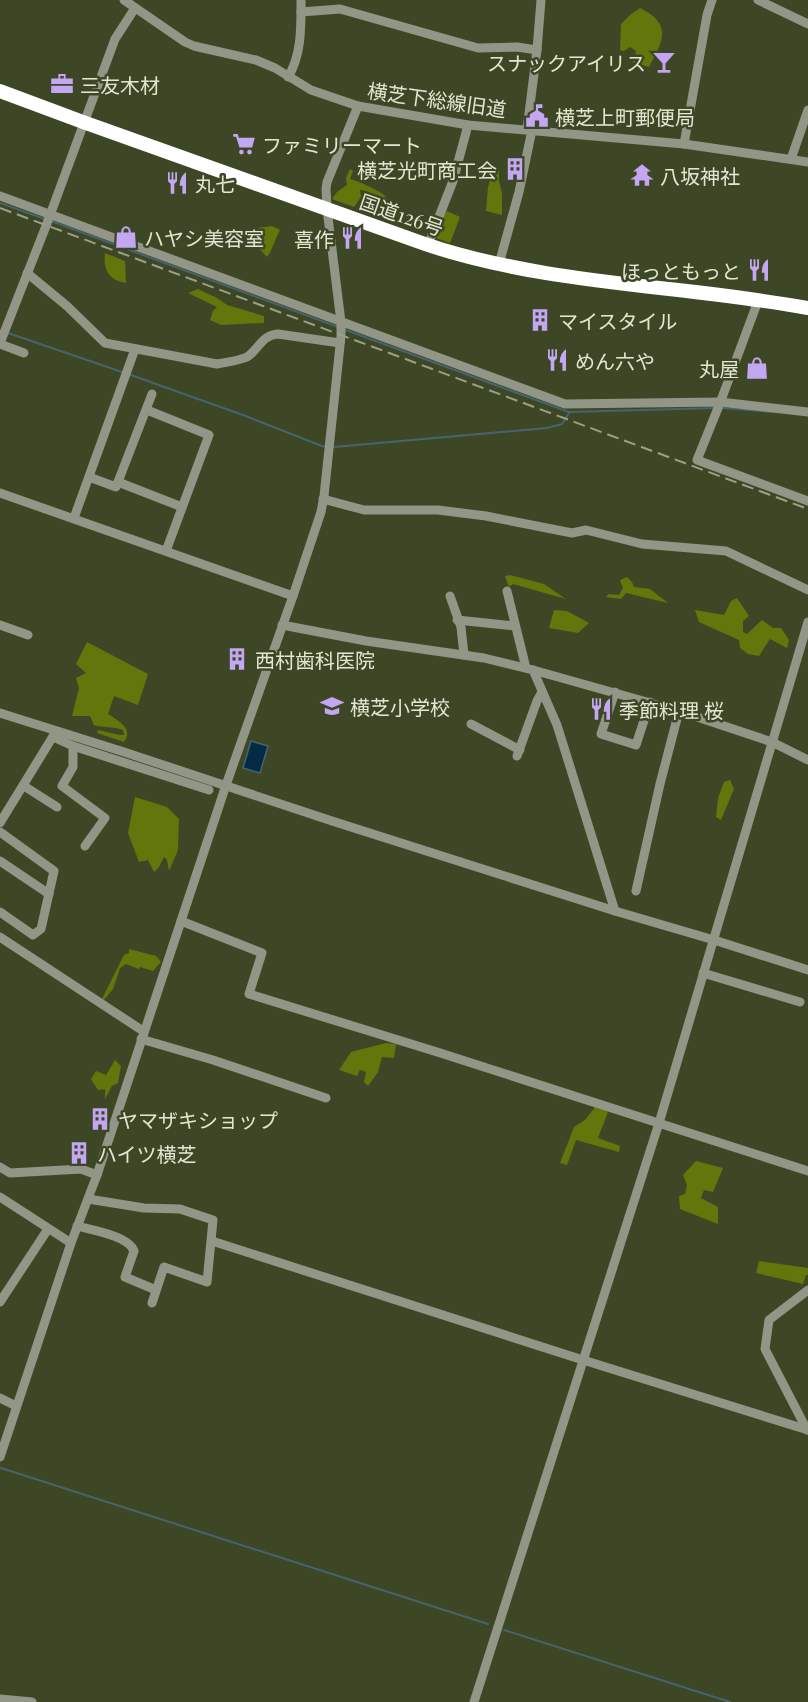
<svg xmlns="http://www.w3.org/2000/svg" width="808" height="1702" font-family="'Playfair Display','Noto Sans JP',serif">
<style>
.forest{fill:#63760b}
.water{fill:#032c44;stroke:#46646f;stroke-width:1.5}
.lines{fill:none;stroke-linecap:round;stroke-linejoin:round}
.stream{stroke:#46646f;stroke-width:2}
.minor{stroke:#919686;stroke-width:9}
.highway{stroke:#fff;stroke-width:14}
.rail{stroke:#99a187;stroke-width:2;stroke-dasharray:12 6;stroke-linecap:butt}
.labels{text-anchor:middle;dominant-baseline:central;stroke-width:5;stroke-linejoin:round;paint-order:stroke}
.poi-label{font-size:20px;fill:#e1e7d3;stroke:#3e4725;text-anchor:start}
.street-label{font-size:20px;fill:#e1e7d3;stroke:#3e4725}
</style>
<rect width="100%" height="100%" fill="#3e4725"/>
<!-- forest -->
<g class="forest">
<path d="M640,8C672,24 664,40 649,67L633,63L636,51L630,47L624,51L620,50L621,24L630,15Z"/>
<path d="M494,166L499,172V181L502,193V215L486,211L488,187Z"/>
<path d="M350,169L353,171L350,179C358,181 378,190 384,195C386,197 388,200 390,203L384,218L368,213L375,203L374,197L363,190H360L361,197L354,207L332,199L337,192L347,185L346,178Z"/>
<path d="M447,211L460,217L450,243L436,238L442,219Z"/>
<path d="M272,226L280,230C275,239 273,249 267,257L247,236L257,237L258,228Z"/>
<path d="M105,253L125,261L126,283C108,280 103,269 105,253Z"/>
<path d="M198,289L217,298L227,305L264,316V323L221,325L210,320L213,311L217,307L188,293Z"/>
<path d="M510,575L544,584L566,599L513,584L509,587L505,576Z"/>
<path d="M627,577L632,582L634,587L650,589L668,603L626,593L621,599L606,597L609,594L619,595L623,588L620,580Z"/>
<path d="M737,598L749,616L743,621V632L747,634L762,620L773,628H781L789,640L787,648L770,639L759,656L748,654L740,648L739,640L699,622L695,610L724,615L731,601Z"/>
<path d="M554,610L567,611L589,623L578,633L549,628Z"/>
<path d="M87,642L148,674L138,705L114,696L108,714C119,721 134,729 124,742L97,733L98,730L120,735H124L123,730C113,726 103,728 94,725L90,716H72L79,688L76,678L86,673L76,664Z"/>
<path d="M730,780L734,789L721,820L716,817L718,798L724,782Z"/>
<path d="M135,797L167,807L179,819L178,850L169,871L167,860L164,857L159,867L154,872L148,860L139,862L128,833Z"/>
<path d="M129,949L156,956L161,962L153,971L140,967L139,969L126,964L120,968L113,989L104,1000L102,999L124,955L129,953Z"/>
<path d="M386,1043L396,1044L394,1058L382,1057L378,1072L368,1086L364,1082L366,1072L360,1070L357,1076L339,1070L351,1052Z"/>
<path d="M115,1060L121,1066L118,1083L112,1086L105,1099V1089L98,1090L91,1079L96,1071L106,1075Z"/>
<path d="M596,1106L608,1112L598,1138L620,1146L619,1152L576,1140L567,1165L560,1163L574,1127L585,1120Z"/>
<path d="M696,1161L723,1168L713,1192L704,1190L701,1198L718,1207V1224L680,1209L679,1196L685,1194L687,1185L683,1175Z"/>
<path d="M759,1261L808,1268V1275H806L803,1284L756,1273Z"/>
</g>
<!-- water -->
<path class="water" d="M251,741L268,746L260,773L243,768Z"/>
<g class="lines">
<!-- stream -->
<g class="stream">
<path d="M0,203L45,219"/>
<path d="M51,221L338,327"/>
<path d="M343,329L569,412L716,408"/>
<path d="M8,333L122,372"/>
<path d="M128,374L243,415L322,446L328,447"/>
<path d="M722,408L773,412"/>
<path d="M334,447L547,428L562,424L569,413"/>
<path d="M1,1468L488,1624"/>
<path d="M504,1630L730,1702"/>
</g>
<!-- minor -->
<g class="minor">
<path d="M124,0L185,42L194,46L256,60L275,68L311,90L358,106L468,125L684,144L808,162"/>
<path d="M758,0L808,24"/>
<path d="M301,12L340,9L478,48L517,47L537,50"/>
<path d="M288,77C302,55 301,25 301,0"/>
<path d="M527,129L537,50L541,0"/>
<path d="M684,144L707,15L712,0"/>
<path d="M791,159L808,110"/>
<path d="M0,196L565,404L720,402L808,412"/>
<path d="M428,245L453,181L468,125"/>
<path d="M499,264L519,192L532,130"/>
<path d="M27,273L67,306L105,343L217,364C227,362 238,361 247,357C259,349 262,335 278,334L340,343"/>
<path d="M758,301L720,403L697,460L808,501"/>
<path d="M0,343L46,226L115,39L135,8"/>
<path d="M0,344L24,353"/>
<path d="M147,410L209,435L166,551"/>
<path d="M89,477L116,487L152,394"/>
<path d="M118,482L182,507"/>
<path d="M0,493L293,596"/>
<path d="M323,499L364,510H438L486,516L572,533L586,530L642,544L726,551L808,590"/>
<path d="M74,518L135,349"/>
<path d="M507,591L526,668"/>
<path d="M450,596L461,627L464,655"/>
<path d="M457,620L515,626"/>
<path d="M0,625L28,635"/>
<path d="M282,625L366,641L484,658L533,670L679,711L772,742L808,760"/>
<path d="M533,670L557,725L615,911"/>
<path d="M615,692L601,734L636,745L650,702"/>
<path d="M0,713L124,752L332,821L615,911L714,940L808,970"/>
<path d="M471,724L520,750"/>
<path d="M53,737L73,746L209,790"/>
<path d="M73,746V767L62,786L105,818L85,846"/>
<path d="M517,756L537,701L542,692"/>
<path d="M24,786L57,807"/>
<path d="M0,823L55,733"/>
<path d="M0,832L54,871L41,929L33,935L0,912"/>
<path d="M0,861L49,894"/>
<path d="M636,891L660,784L679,711"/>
<path d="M181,921L262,953L249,994L434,1051L808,1171"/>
<path d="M0,937L143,1031"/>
<path d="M703,973L800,1002"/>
<path d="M141,1039L213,1060L326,1098"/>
<path d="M0,1167L10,1173L81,1169L97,1175"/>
<path d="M0,1197L71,1243"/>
<path d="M88,1199L144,1208L180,1209L213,1220L207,1282L164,1267L152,1303"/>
<path d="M77,1226C92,1230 129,1236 134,1251L125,1277L156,1290"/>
<path d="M212,1241L583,1360L808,1430"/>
<path d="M0,1302L48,1229"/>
<path d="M0,1398L16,1406"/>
<path d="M807,1430L765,1349L769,1320L808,1290"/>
<path d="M0,1457L71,1243L97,1175L226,785L293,596L321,512L324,496L341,336V322L327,209L326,189L327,182L358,106"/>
<path d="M0,1699L32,1702"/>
<path d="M474,1702L659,1123L808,622"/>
</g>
<!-- highway -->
<path class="highway" d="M0,91L83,122L425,244C546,285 682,285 808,308"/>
<!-- rail -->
<path class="rail" d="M0,208L808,509"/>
</g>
<!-- icons -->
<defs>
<g id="bar-bare" transform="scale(1.8)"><path d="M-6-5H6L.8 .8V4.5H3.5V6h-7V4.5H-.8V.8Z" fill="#c3a7f2" stroke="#3e4725" stroke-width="2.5" paint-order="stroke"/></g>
<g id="office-bare" transform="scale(1.8)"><path d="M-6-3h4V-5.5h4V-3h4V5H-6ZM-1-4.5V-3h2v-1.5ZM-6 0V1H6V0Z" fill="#c3a7f2" stroke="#3e4725" stroke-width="2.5" paint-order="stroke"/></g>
<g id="civic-bare" transform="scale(1.8)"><path d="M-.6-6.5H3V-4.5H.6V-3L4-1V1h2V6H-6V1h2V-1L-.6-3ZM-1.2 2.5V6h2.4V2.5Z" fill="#c3a7f2" stroke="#3e4725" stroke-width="2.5" paint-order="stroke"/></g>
<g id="supermarket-bare" transform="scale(1.8)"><path d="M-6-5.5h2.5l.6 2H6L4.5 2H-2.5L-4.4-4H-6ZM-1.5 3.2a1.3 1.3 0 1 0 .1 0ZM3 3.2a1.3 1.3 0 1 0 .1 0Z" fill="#c3a7f2" stroke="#3e4725" stroke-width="2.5" paint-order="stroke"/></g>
<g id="building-bare" transform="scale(1.8)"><path d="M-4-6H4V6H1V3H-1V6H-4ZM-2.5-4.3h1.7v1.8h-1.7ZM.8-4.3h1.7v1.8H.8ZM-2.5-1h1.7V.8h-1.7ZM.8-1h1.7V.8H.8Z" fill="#c3a7f2" stroke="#3e4725" stroke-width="2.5" paint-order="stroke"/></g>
<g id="temple-bare" transform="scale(1.8)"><path d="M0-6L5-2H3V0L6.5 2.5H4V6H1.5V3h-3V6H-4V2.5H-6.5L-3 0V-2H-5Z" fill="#c3a7f2" stroke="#3e4725" stroke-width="2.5" paint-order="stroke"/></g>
<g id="restaurant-bare" transform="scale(1.8)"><path d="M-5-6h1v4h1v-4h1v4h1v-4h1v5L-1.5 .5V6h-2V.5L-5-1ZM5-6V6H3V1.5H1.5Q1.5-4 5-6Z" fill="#c3a7f2" stroke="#3e4725" stroke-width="2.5" paint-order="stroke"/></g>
<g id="shop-bare" transform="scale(1.8)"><path d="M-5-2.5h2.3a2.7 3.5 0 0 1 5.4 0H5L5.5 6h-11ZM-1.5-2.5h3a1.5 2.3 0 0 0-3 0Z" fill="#c3a7f2" stroke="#3e4725" stroke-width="2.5" paint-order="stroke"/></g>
<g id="school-bare" transform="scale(1.8)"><path d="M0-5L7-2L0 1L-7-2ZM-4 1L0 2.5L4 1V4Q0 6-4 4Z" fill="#c3a7f2" stroke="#3e4725" stroke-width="2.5" paint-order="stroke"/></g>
</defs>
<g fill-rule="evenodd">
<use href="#bar-bare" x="664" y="62"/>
<use href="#office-bare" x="62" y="84"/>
<use href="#civic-bare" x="537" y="116"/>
<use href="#supermarket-bare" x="244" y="144"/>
<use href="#building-bare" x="515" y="169"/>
<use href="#temple-bare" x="642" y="175"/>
<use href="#restaurant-bare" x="177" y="183"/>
<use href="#shop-bare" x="126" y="237"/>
<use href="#restaurant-bare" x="352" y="238"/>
<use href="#restaurant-bare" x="759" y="270"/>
<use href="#building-bare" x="540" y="320"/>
<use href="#restaurant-bare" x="557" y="360"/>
<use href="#shop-bare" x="757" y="368"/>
<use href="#building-bare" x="237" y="659"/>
<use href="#school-bare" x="332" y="706"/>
<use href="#restaurant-bare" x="601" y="709"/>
<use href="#building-bare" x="100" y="1119"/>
<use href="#building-bare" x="79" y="1153"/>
</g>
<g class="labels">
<!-- poi labels -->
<g class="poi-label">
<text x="646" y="62" text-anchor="end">スナックアイリス</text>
<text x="80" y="84">三友木材</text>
<text x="555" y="116">横芝上町郵便局</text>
<text x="262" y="144">ファミリーマート</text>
<text x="497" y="169" text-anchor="end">横芝光町商工会</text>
<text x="660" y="175">八坂神社</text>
<text x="195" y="183">丸七</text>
<text x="144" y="237">ハヤシ美容室</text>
<text x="334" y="238" text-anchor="end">喜作</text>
<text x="741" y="270" text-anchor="end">ほっともっと</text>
<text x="558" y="320">マイスタイル</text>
<text x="575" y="360">めん六や</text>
<text x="739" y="368" text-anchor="end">丸屋</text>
<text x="255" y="659">西村歯科医院</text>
<text x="350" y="706">横芝小学校</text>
<text x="619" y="709">季節料理 桜</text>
<text x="118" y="1119">ヤマザキショップ</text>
<text x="97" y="1153">ハイツ横芝</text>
</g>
<!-- street labels -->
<g class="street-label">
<text transform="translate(437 99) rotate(8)">横芝下総線旧道</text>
<text transform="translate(402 214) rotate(19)">国道126号</text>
</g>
</g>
</svg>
